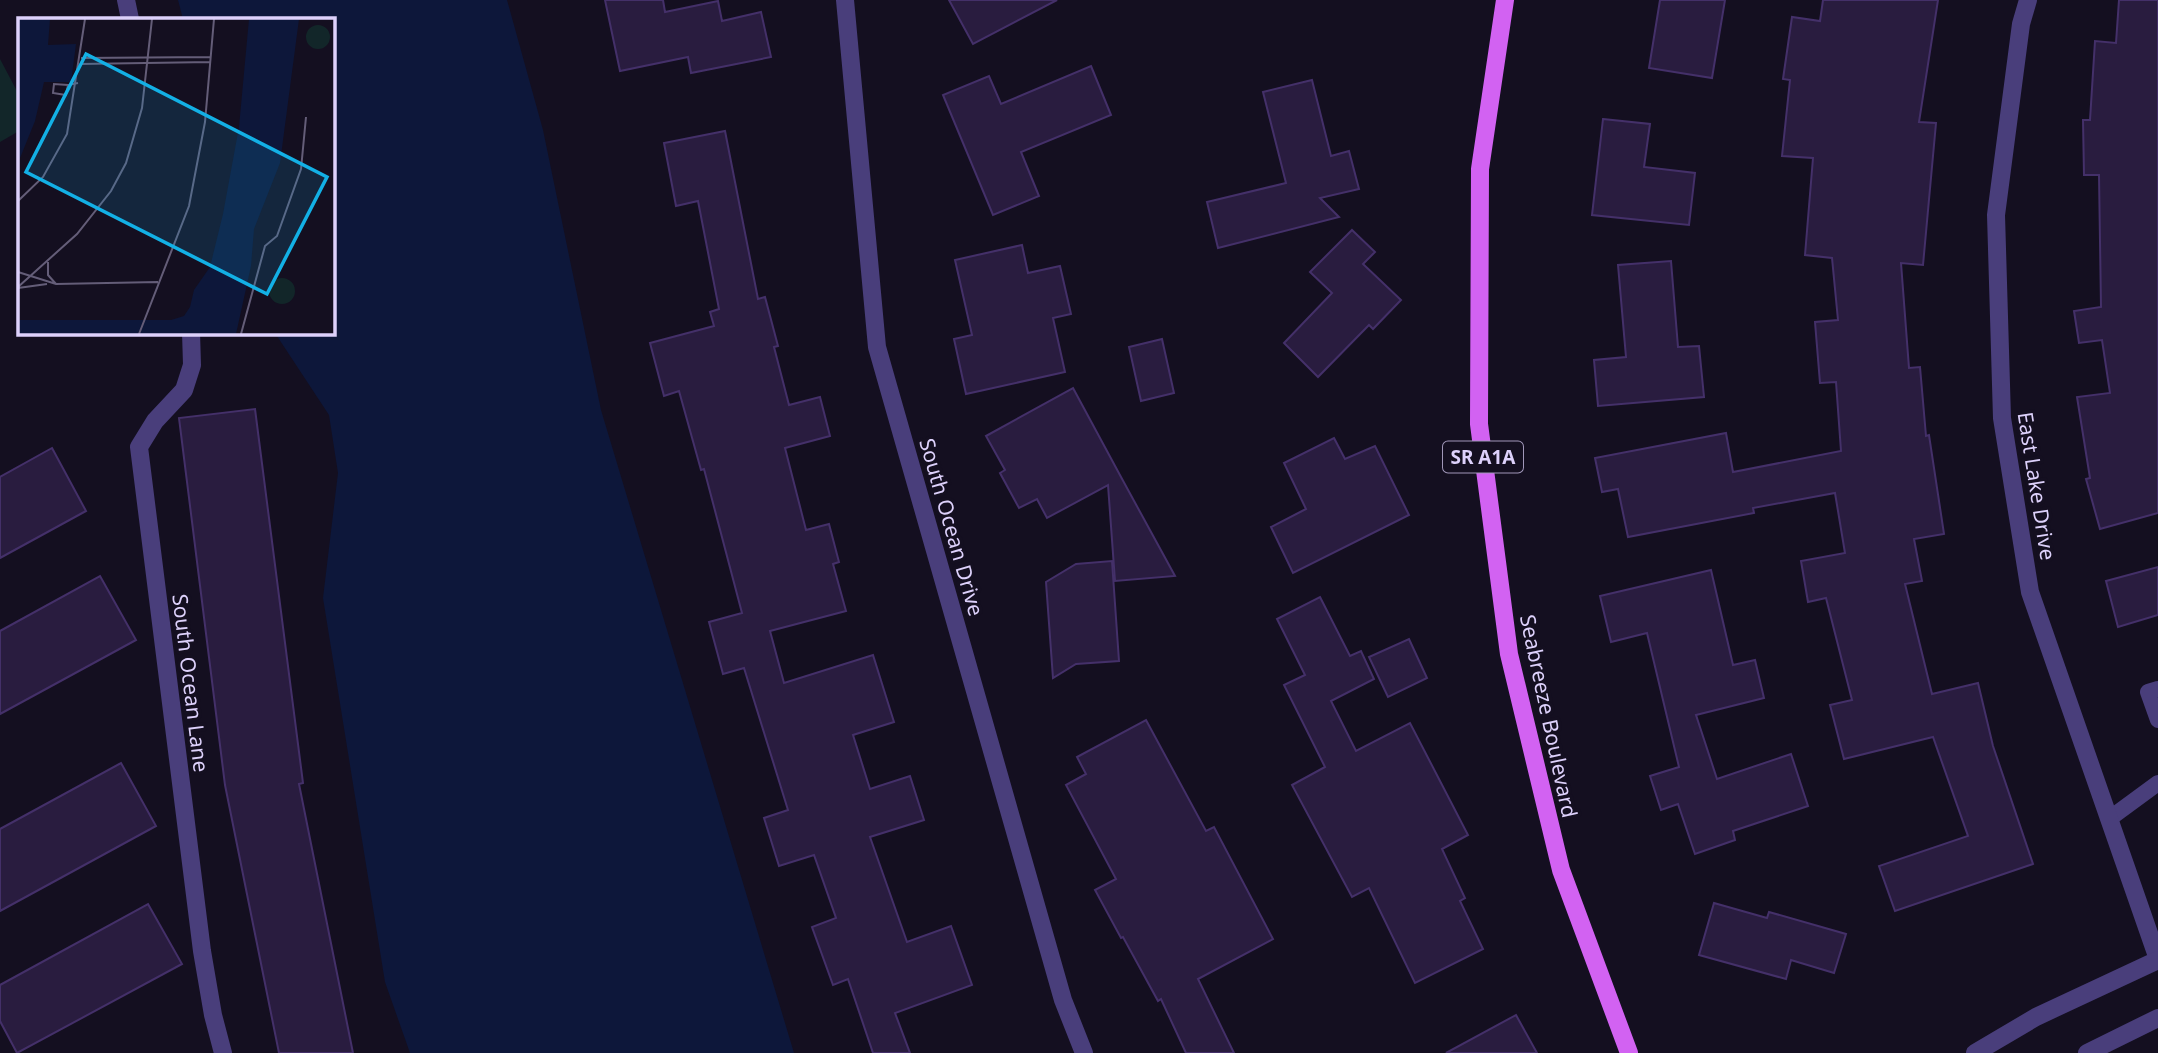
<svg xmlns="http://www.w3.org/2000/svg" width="2158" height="1053" font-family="'Noto Sans',sans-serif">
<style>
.green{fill:#122629}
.water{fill:#0d173a}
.building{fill:#291c3f;stroke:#443069;stroke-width:2}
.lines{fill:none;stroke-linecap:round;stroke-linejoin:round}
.lane{stroke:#493e7b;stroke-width:16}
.street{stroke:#493e7b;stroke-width:18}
.primary{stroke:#d262f2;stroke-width:18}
.labels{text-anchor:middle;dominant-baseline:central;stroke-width:7;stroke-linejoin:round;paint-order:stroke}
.shield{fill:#140f20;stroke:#a197b9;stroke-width:2}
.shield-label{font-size:19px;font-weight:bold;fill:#ddd1fb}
.street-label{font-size:21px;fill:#ddd1fb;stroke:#140f20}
.inset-road{fill:none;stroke:#645d78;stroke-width:2}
.view{fill:#13b0e5;fill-opacity:0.15;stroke:#13b0e5;stroke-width:3.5}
.inset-edge{fill:none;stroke:#ddd1fb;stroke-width:3.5}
</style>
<rect width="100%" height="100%" fill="#140f20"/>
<!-- green -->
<path class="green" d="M0,59L19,95V131L0,142Z"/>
<!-- water -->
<path class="water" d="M178,0H507L543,130L601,410L794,1053H410L385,982L323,598L338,473L329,415L275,333L332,332V19H183Z"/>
<!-- building -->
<g class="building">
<path d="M605,0H663L665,12L718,1L722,21L761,12L771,57L691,73L688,57L620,71Z"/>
<path d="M949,0H1057L973,44Z"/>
<path d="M1660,0H1725L1712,78L1649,68Z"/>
<path d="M1823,0H1938L1919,122L1936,123L1923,265L1901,263L1909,368L1920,367L1926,436L1929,435L1944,534L1914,539L1922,581L1905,584L1932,694L1978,683L1993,746L2033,864L1895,911L1879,866L1968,836L1933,737L1844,759L1830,705L1852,700L1826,598L1808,602L1801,561L1845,553L1835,493L1753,508L1754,513L1628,537L1618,489L1602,492L1595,458L1726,433L1733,472L1841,451L1836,382L1820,383L1815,322L1838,320L1832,258L1805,255L1813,158L1782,156L1790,80L1783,79L1792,17L1820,21Z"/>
<path d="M2119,0H2158V513L2100,529L2086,479L2090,478L2077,397L2110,393L2102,340L2079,343L2074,311L2101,307L2099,175H2084L2083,120H2090L2095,41L2116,43Z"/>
<path d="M1091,66L1111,115L1021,152L1039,196L993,215L943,95L989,76L1001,104Z"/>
<path d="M1312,80L1331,156L1349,151L1359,189L1320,198L1339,217L1218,248L1207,202L1286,183L1263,92Z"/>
<path d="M1603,119L1650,124L1644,167L1695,173L1689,225L1592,215Z"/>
<path d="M725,131L758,299L765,297L778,346L774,347L789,405L820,397L830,436L785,448L806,530L829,524L839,562L833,564L846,611L770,631L784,683L873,655L894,722L853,735L870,789L910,776L924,820L870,837L907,942L951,926L972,985L895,1013L910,1053H873L848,979L833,985L812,927L836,918L814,855L779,866L764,818L788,810L744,668L723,674L709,622L742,613L704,469L701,470L679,391L664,396L650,343L714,326L710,312L719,309L698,201L676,206L664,143Z"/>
<path d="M1352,230L1375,252L1363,264L1401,300L1373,329L1369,325L1318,377L1284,343L1332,293L1310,272Z"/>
<path d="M1022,245L1028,273L1060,266L1071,314L1053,318L1065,372L966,394L954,339L972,335L955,260Z"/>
<path d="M1671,261L1678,347L1699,346L1704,397L1598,406L1594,360L1626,357L1618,265Z"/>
<path d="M1162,339L1174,393L1141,401L1129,347Z"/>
<path d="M1073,388L1121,477L1175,576L1115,581L1108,485L1047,518L1037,499L1019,508L1000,473L1005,470L986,436Z"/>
<path d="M255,409L303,783L299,784L353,1053H279L225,785L179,418Z"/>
<path d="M1334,438L1345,459L1375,446L1409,515L1293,573L1271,527L1306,509L1284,463Z"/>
<path d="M52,448L86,511L0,558V477Z"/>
<path d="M1112,561L1119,661L1076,664L1053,678L1046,582L1076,564Z"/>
<path d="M2158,567V615L2118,627L2106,581Z"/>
<path d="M1711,570L1733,665L1755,660L1764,698L1696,715L1717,779L1791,754L1808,806L1733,831L1735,840L1695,854L1678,804L1661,810L1650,776L1679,767L1647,633L1611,642L1600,596Z"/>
<path d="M100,576L136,640L0,714V631Z"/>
<path d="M1320,597L1350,656L1361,651L1374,679L1331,701L1356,751L1410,723L1468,835L1442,849L1465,898L1460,901L1483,949L1415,983L1369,888L1352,897L1292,785L1325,767L1284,685L1305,675L1277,619Z"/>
<path d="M1409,639L1427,678L1388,697L1369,657Z"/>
<path d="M1146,720L1206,831L1214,827L1273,939L1198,979L1234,1053H1186L1161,999L1158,1001L1123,937L1121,938L1095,890L1116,879L1066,785L1086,774L1077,757Z"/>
<path d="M121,763L156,826L0,911V829Z"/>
<path d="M1714,903L1767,918L1769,912L1846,934L1834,973L1791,960L1786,979L1699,955Z"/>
<path d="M148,904L182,964L17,1053L0,1021V985Z"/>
<path d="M1516,1015L1537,1053H1446Z"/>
</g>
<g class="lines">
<!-- lane -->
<g class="lane">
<path d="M2158,689L2148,692L2158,720"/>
<path d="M2109,819L2158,783"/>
</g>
<!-- street -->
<g class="street">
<path d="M126,0L130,19"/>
<path d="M845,0L877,347L1063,1000L1084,1053"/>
<path d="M2028,0L2021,24L1996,215L2002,418L2030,592L2158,959"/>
<path d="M191,332L192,365L184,390L155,421L139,447L202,951L213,1015L223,1053"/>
<path d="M1975,1053L2036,1017L2158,960"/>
<path d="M2087,1053L2158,1018"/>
</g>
<!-- primary -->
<path class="primary" d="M1505,0L1480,169L1479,424L1509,654L1561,870L1629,1053"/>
</g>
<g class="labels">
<!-- shield labels -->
<rect class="shield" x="1443" y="441.5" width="80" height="31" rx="5"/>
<g class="shield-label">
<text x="1483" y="457">SR A1A</text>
</g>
<!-- street labels -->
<g class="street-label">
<text transform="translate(2037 486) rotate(81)">East Lake Drive</text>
<text transform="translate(952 527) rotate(74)">South Ocean Drive</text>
<text transform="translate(191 683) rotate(83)">South Ocean Lane</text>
<text transform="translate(1549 716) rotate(78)">Seabreeze Boulevard</text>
</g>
</g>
<!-- overview -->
<g transform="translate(18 18)">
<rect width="317" height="317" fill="#140f20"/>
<path d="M288 19a12 12 0 1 1 24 0a12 12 0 1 1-24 0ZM251 273a13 13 0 1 1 26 0a13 13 0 1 1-26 0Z" fill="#122629"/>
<path d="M0,1H32L30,27L58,26L53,64H26L17,103L0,145ZM231,1H281L262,145L236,211L233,248L218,316H0V302H153L166,298L172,289L176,272L192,249L205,196L221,109Z" fill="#0d173a"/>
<path class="inset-road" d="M63,40L193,39M62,46L193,44M50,67L36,66L35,75L48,77L50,67L60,65M0,183L25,159L49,116L67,1M30,244V257L38,266M0,254L38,266L140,264M0,269L59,216L93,173L108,145L124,90L134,1M0,270L29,266M121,316L171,188L187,104L196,1M223,316L247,228L259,218L283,151L288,99"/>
<path class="view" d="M68,36L309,159L249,276L8,154Z"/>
<rect width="317" height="317" class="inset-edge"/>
</g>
</svg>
